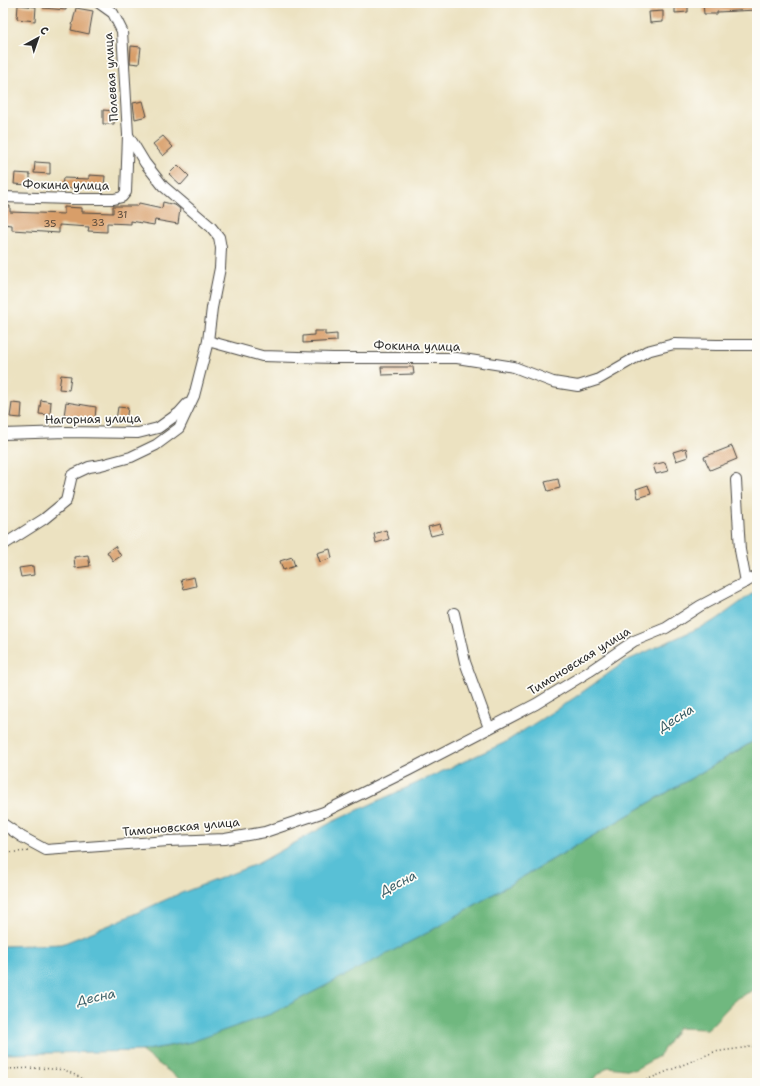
<svg xmlns="http://www.w3.org/2000/svg" width="760" height="1086" font-family="'Shantell Sans',sans-serif">
<style>
.forest{fill:#6fb87f;stroke:#4d7255}
.water{fill:#59c0d6;stroke:#427680}
.building{fill:#d89e69}
.lines{fill:none;stroke-linecap:round;stroke-linejoin:round}
.minor-casing{stroke:#484642;stroke-width:12}
.path{stroke:#484642;stroke-width:1.5;stroke-dasharray:1 3;stroke-linecap:butt}
.minor{stroke:#fff;stroke-width:10}
.labels{text-anchor:middle;dominant-baseline:central;stroke-width:3.5;stroke-linejoin:round;paint-order:stroke}
.number-label{font-size:10px;fill:#56483a}
.street-label{font-size:12px;fill:#2b2b2b;stroke:#fdfcf7}
.water-label{font-size:13px;font-style:italic;fill:#3b5f67;stroke:#fdfcf7}
</style>
<rect width="100%" height="100%" fill="#fdfcf7"/>
<filter id="ink" filterUnits="userSpaceOnUse"><feTurbulence type="fractalNoise" baseFrequency=".025" numOctaves="2"/><feDisplacementMap in="SourceGraphic" scale="8" xChannelSelector="R" yChannelSelector="G"/><feConvolveMatrix kernelMatrix="1 2 1 2 8 2 1 2 1" color-interpolation-filters="sRGB"/></filter>
<filter id="wash" filterUnits="userSpaceOnUse"><feTurbulence type="fractalNoise" baseFrequency=".012" numOctaves="4" result="noise"/><feDisplacementMap in="SourceGraphic" scale="16" xChannelSelector="R" yChannelSelector="G"/><feGaussianBlur stdDeviation="0.9" result="paint"/><feColorMatrix in="noise" values="0 0 0 0 0 0 0 0 0 0 0 0 0 0 0 0 0 1.4 0 .05"/><feComposite in="paint" operator="in"/></filter>
<g filter="url(#wash)">
<rect width="100%" height="100%" fill="#ece2c1"/>
<!-- forest -->
<path class="forest" d="M757,739V987L756,989L737,998L708,1029L678,1028L659,1056L634,1070L608,1067L594,1078L592,1083H185L141,1051L191,1042L427,933L724,759Z"/>
<!-- water -->
<path class="water" d="M757,590V739L724,759L427,933L271,1014L191,1042L141,1051L3,1054V946L62,944L112,924L174,896L259,863L332,822L504,743L574,698L626,661L716,620Z"/>
<g id="blocks">
<!-- building -->
<g class="building">
<path d="M43,3H66V10L43,8Z"/>
<path d="M675,3H688V12L675,13Z"/>
<path d="M703,3H757V10L717,12V14H704Z"/>
<path d="M18,5L36,7L35,21L17,19Z"/>
<path d="M76,8L93,11L89,34L71,30Z"/>
<path d="M663,11V22L650,23L649,12Z"/>
<path d="M131,46L141,47L139,64L130,63Z"/>
<path d="M143,101L147,116L135,119L133,103Z"/>
<path d="M103,110L115,111L114,124H103Z"/>
<path d="M163,136L173,147L163,156L153,144Z"/>
<path d="M35,162L50,163V174L34,173Z"/>
<path d="M178,165L189,176L181,185L169,174Z"/>
<path d="M15,173L30,174V185L14,184Z"/>
<path d="M89,175L105,176L104,187L78,186V189L62,188L63,178L89,179Z"/>
<path d="M163,202L175,205L180,209L178,224L155,220L154,225L131,221V224L107,223V232L88,231L89,227L59,225V233L12,230V225L3,224V206H10V212L64,214V207L82,208V212L113,213V206H138L139,203L162,208Z"/>
<path d="M314,331H325V335L337,334V341L303,343V336L314,335Z"/>
<path d="M381,367H413L414,374L382,375Z"/>
<path d="M61,375L71,376L69,390L59,389Z"/>
<path d="M41,400L51,402L50,415L39,414Z"/>
<path d="M66,402L96,407L95,420L64,416Z"/>
<path d="M12,403L22,404L21,418L10,417Z"/>
<path d="M118,407L128,408L126,421L116,420Z"/>
<path d="M732,446L737,459L710,470L704,457Z"/>
<path d="M686,448L688,457L676,461L673,452Z"/>
<path d="M665,462L668,471L656,474L653,465Z"/>
<path d="M558,479L560,488L548,491L545,482Z"/>
<path d="M648,485L651,494L638,498L636,489Z"/>
<path d="M440,524L443,533L431,536L428,527Z"/>
<path d="M386,530L389,539L376,543L374,534Z"/>
<path d="M115,546L121,556L113,561L107,552Z"/>
<path d="M330,549L332,558L320,562L317,553Z"/>
<path d="M88,555L90,566L75,568L74,557Z"/>
<path d="M292,557L295,566L283,570L280,561Z"/>
<path d="M33,566L34,575L21,577L19,568Z"/>
<path d="M194,577L196,586L184,589L181,580Z"/>
</g>
</g>
</g>
<g filter="url(#ink)">
<use href="#blocks" fill-opacity="0" stroke="#484642" stroke-width="1"/>
<g class="lines">
<!-- minor casing -->
<g class="minor-casing">
<g id="minor">
<path d="M3,197L71,199H114L122,197L126,192L128,135L122,31L113,13L99,3"/>
<path d="M208,341L262,356L333,358H457L514,367L553,382L578,386L597,380L647,351L674,344L717,345H757"/>
<path d="M3,434L66,432L138,433L158,428L179,413L187,404"/>
<path d="M736,480L740,550L746,582"/>
<path d="M3,545L44,519L66,501L72,475L89,467L101,465L131,457L156,445L179,428L194,396L208,341L212,308L220,268L221,248L219,237L211,227L163,186L145,163L128,135"/>
<path d="M454,613L465,662L489,728"/>
<path d="M3,824L22,837L46,850L168,841L225,839L265,832L324,812L409,770L536,704L590,671L634,641L666,628L700,606L757,576"/>
</g>
</g>
<!-- path -->
<g class="path">
<path d="M3,853L29,851"/>
<path d="M3,1069L39,1068L65,1070L91,1083"/>
<path d="M639,1083L714,1052L757,1046"/>
</g>
<!-- minor -->
<use href="#minor" class="minor"/>
</g>
</g>
<g class="labels">
<!-- number labels -->
<g class="number-label">
<text x="122" y="214">31</text>
<text x="98" y="222">33</text>
<text x="50" y="223">35</text>
</g>
<!-- street labels -->
<g class="street-label">
<text transform="translate(111 77) rotate(-94)">Полевая улица</text>
<text transform="translate(66 185) rotate(1)">Фокина улица</text>
<text transform="translate(417 346) rotate(1)">Фокина улица</text>
<text transform="translate(93 419) rotate(-1)">Нагорная улица</text>
<text transform="translate(579 661) rotate(-32)">Тимоновская улица</text>
<text transform="translate(181 827) rotate(-5)">Тимоновская улица</text>
</g>
<!-- water labels -->
<g class="water-label">
<text transform="translate(676 718) rotate(-32)">Десна</text>
<text transform="translate(398 883) rotate(-27)">Десна</text>
<text transform="translate(96 997) rotate(-12)">Десна</text>
</g>
</g>
<!-- margin -->
<rect width="760" height="1086" fill="none" stroke="#fdfcf7" stroke-width="16"/>
<!-- north arrow -->
<g transform="translate(38 38) rotate(40)" stroke="#fdfcf7" stroke-width="3" paint-order="stroke">
<path d="M0-3L7 15L0 10L-7 15Z" fill="#2b2b2b"/>
<text y="-6" font-size="11" font-weight="bold" text-anchor="middle" fill="#2b2b2b">С</text>
</g>
</svg>
